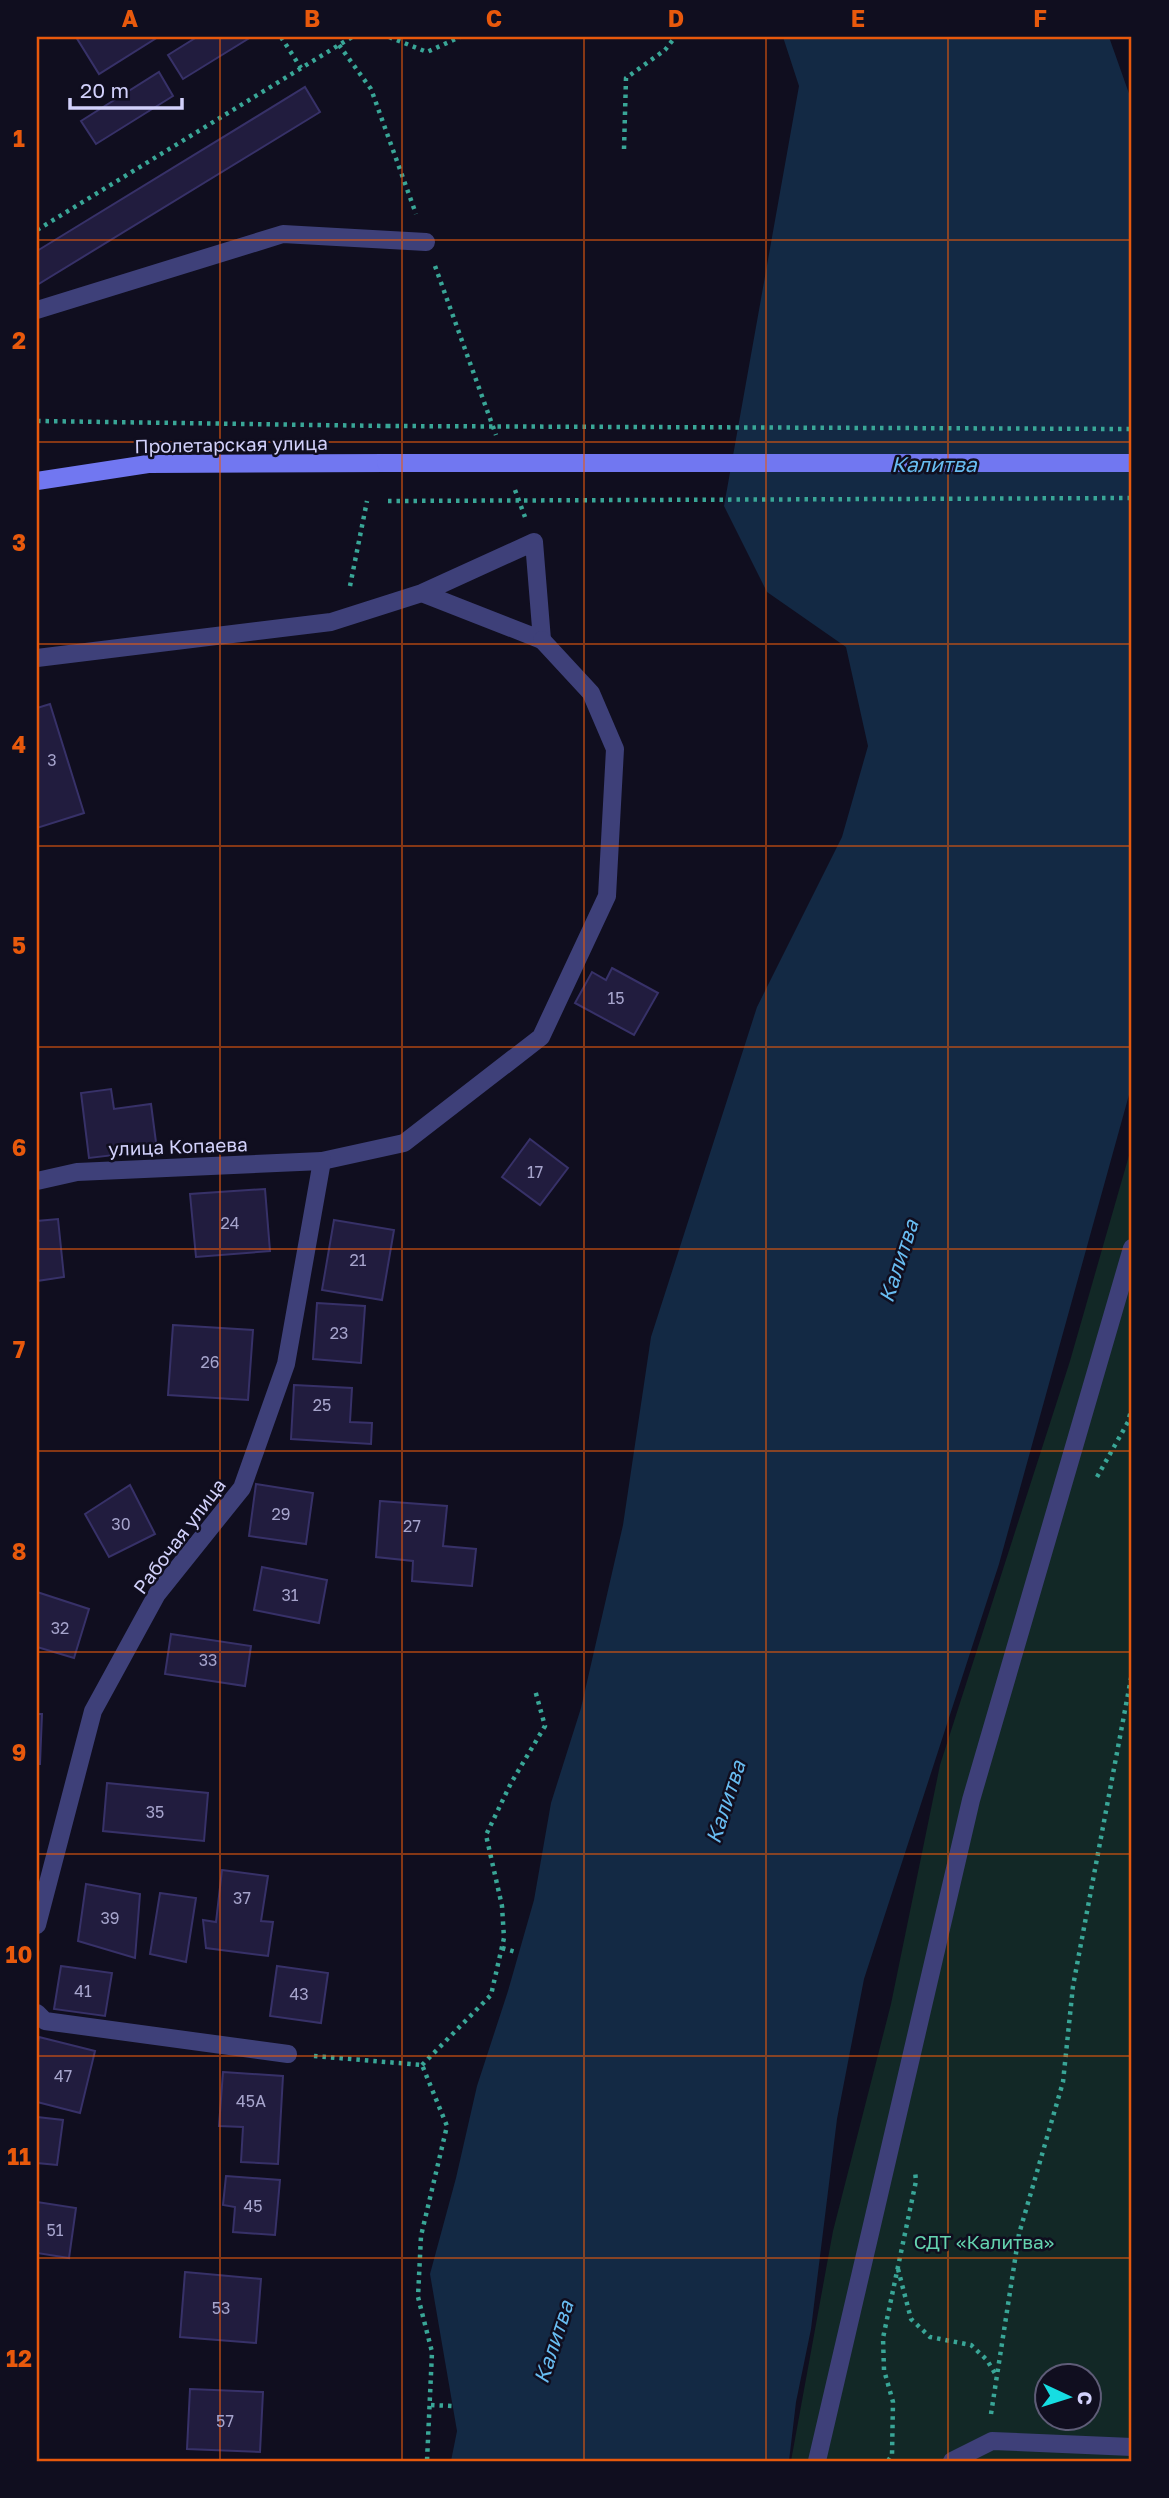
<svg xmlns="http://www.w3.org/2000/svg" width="1169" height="2498" font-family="'Golos Text',sans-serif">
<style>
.green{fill:#122826;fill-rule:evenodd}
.water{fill:#132944}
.building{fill:#211c3e;stroke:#373168;stroke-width:2}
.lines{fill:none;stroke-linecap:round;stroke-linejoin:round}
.path{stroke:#39a697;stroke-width:4.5;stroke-dasharray:3.5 5;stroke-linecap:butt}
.service{stroke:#3e4079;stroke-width:18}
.minor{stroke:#3e4079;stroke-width:18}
.secondary{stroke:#7177f1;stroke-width:18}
.path-bridge{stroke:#39a697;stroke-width:4.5;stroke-dasharray:3.5 5;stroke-linecap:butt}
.secondary-bridge{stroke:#7177f1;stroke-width:18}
.grid{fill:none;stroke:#e8590c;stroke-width:2;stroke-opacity:0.55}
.labels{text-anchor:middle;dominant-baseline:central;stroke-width:5;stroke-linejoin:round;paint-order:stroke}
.number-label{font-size:16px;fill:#a6a4cc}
.street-label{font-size:19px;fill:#d2d1fb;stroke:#100e1f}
.park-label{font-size:19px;fill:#64d3af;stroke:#100e1f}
.water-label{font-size:21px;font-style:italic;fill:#68bcf1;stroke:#100e1f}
.neatline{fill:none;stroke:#e8590c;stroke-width:2.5}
.grid-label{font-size:23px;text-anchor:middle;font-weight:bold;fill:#e8590c}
</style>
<rect width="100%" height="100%" fill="#100e1f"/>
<!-- green -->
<path class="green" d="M1132,1145V2461H791L833,2231L891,2004L940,1765L1070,1361ZM1046,2376H1088V2418H1046Z"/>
<!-- water -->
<path class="water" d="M783,37H1109L1132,102V1084L999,1564L864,1979L837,2119L811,2329L796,2402L789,2461H451L457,2431L430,2274L456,2178L477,2086L508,1991L534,1900L551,1803L581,1708L623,1525L651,1337L757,1007L842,837L868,746L846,647L767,592L724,506L799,86Z"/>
<!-- building -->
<g class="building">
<path d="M76,37H158L99,74Z"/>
<path d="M197,37H251L183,79L168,55Z"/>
<path d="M159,72L173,96L96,144L81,121Z"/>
<path d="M305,87L320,112L37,285V251Z"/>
<path d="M50,704L84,813L37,828V708Z"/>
<path d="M612,968L658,993L634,1035L575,1003L592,972L606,980Z"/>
<path d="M111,1089L114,1109L151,1104L157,1150L89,1158L81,1093Z"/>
<path d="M530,1139L568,1168L540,1205L502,1177Z"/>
<path d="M265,1189L270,1251L196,1257L190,1194Z"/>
<path d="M58,1219L64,1277L37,1281V1221Z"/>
<path d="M334,1220L394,1230L382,1300L322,1290Z"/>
<path d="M317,1303L365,1306L361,1363L313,1359Z"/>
<path d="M173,1325L253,1330L248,1400L168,1395Z"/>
<path d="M294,1385L352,1388L350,1422L372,1423L371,1444L291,1439Z"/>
<path d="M256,1484L313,1493L306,1544L249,1536Z"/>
<path d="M130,1485L155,1534L109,1557L85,1514Z"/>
<path d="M380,1501L447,1506L443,1546L476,1549L472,1586L412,1581L413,1561L376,1557Z"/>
<path d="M262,1567L327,1580L319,1623L254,1610Z"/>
<path d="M37,1592L89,1609L74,1658L37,1647Z"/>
<path d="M171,1634L251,1646L245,1686L165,1674Z"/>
<path d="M37,1714H42L40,1764H37Z"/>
<path d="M107,1783L208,1793L204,1841L103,1831Z"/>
<path d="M222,1870L268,1876L261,1921L273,1922L268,1956L206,1948L203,1920L216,1922Z"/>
<path d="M86,1884L140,1894L135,1958L78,1941Z"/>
<path d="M160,1893L196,1898L186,1962L150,1954Z"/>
<path d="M61,1966L112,1973L105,2016L54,2009Z"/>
<path d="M277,1966L328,1973L321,2023L270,2016Z"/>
<path d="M39,2037L95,2051L80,2113L37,2102V2047Z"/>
<path d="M223,2072L283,2076L278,2164L241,2162L243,2127L219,2126Z"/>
<path d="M37,2117L63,2120L57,2165L37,2163Z"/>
<path d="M226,2176L280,2180L275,2235L233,2232L235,2207L223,2205Z"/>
<path d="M37,2202L76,2208L69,2258L37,2253Z"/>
<path d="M185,2272L261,2279L256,2343L180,2337Z"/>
<path d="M190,2389L263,2392L260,2452L187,2449Z"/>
</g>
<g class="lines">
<!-- path -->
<g class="path">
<path d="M281,37L301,68"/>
<path d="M389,37L427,52L460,37"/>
<path d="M339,45L371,89L416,214"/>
<path d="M624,149L626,78L665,50L675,37"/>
<path d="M37,230L352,37"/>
<path d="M435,266L496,435"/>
<path d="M37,421L387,426"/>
<path d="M515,490L525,517"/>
<path d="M350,586L367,501"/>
<path d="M1097,1477L1128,1422L1132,1407"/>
<path d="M502,1948L516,1952"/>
<path d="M314,2056L422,2065L447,2126L421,2236L418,2297L432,2352L427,2461"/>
<path d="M422,2065L491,1995L504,1938L502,1906L486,1835L511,1783L545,1726L535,1690"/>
<path d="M898,2269L911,2319L930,2337L971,2345L987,2360L996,2375"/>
<path d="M431,2405L452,2406"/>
<path d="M991,2414L1019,2234L1063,2082L1073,1986L1132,1673"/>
<path d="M888,2461L892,2455L893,2402L884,2370L883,2338L916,2181L915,2171"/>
</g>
<!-- service -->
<g class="service">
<path d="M37,310L283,234L426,242"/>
<path d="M37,658L331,622L422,593L534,542L542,640L422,593"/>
<path d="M322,1161L404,1143L541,1037L607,896L615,749L591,693L542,640"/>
<path d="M817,2461L971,1800L1132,1248"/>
<path d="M952,2461L992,2441L1132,2447"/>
</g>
<!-- minor -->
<g class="minor">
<path d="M37,1181L77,1172L322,1161L286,1364L242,1488L157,1594L93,1711L37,1925"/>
<path d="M37,2013L45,2021L288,2054"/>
</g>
<!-- secondary -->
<path class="secondary" d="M37,481L148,464L386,463"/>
<!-- path-bridge -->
<g class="path-bridge">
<path d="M387,426L1132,429"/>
<path d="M388,501L1132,498"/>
</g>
<!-- secondary-bridge -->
<path class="secondary-bridge" d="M386,463H1132"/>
</g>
<!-- grid -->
<path class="grid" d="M220,37V2461M402,37V2461M584,37V2461M766,37V2461M948,37V2461M37,240H1132M37,442H1132M37,644H1132M37,846H1132M37,1047H1132M37,1249H1132M37,1451H1132M37,1652H1132M37,1854H1132M37,2056H1132M37,2258H1132"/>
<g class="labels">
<!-- number labels -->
<g class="number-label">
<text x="52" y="760">3</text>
<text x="616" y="998">15</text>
<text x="535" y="1172">17</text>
<text x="230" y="1223">24</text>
<text x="358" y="1260">21</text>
<text x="339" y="1333">23</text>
<text x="210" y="1362">26</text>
<text x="322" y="1405">25</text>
<text x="281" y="1514">29</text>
<text x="121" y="1524">30</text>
<text x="412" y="1526">27</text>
<text x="290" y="1595">31</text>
<text x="60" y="1628">32</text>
<text x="208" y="1660">33</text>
<text x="155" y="1812">35</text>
<text x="242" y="1898">37</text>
<text x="110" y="1918">39</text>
<text x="83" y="1991">41</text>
<text x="299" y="1994">43</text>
<text x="63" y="2076">47</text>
<text x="251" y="2101">45А</text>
<text x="253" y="2206">45</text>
<text x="55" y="2230">51</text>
<text x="221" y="2308">53</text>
<text x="225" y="2421">57</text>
</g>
<!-- street labels -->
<g class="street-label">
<text transform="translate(231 444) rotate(-1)">Пролетарская улица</text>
<text transform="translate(178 1146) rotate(-2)">улица Копаева</text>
<text transform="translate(179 1536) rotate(-53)">Рабочая улица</text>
</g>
<!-- park labels -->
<g class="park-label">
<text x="984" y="2241">СДТ «Калитва»</text>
</g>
<!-- water labels -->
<g class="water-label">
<text x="934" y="464">Калитва</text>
<text transform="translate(898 1261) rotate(-72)">Калитва</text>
<text transform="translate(725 1802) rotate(-72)">Калитва</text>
<text transform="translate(553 2342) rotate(-72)">Калитва</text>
</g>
</g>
<!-- border -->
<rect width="1169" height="2498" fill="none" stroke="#100e1f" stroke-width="77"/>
<!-- north arrow -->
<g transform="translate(1068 2397) rotate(94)"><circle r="33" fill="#100e1f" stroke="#5e5c77" stroke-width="2"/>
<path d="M0-5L12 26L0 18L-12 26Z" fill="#16dde2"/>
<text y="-10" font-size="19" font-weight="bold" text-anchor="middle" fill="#d2d1fb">С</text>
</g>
<!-- scale -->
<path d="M70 98v10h112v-10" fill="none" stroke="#d2d1fb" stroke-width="3.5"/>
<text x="80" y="98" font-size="21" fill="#d2d1fb" stroke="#100e1f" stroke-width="5" paint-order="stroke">20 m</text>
<rect x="38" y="38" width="1092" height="2422" class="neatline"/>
<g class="grid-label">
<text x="130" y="27">A</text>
<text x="312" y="27">B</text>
<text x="494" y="27">C</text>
<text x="676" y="27">D</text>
<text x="858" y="27">E</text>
<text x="1040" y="27">F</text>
<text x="19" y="147">1</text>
<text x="19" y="349">2</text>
<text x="19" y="551">3</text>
<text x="19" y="753">4</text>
<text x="19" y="954">5</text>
<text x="19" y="1156">6</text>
<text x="19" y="1358">7</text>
<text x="19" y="1560">8</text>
<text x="19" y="1761">9</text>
<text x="19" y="1963">10</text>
<text x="19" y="2165">11</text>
<text x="19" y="2367">12</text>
</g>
</svg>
